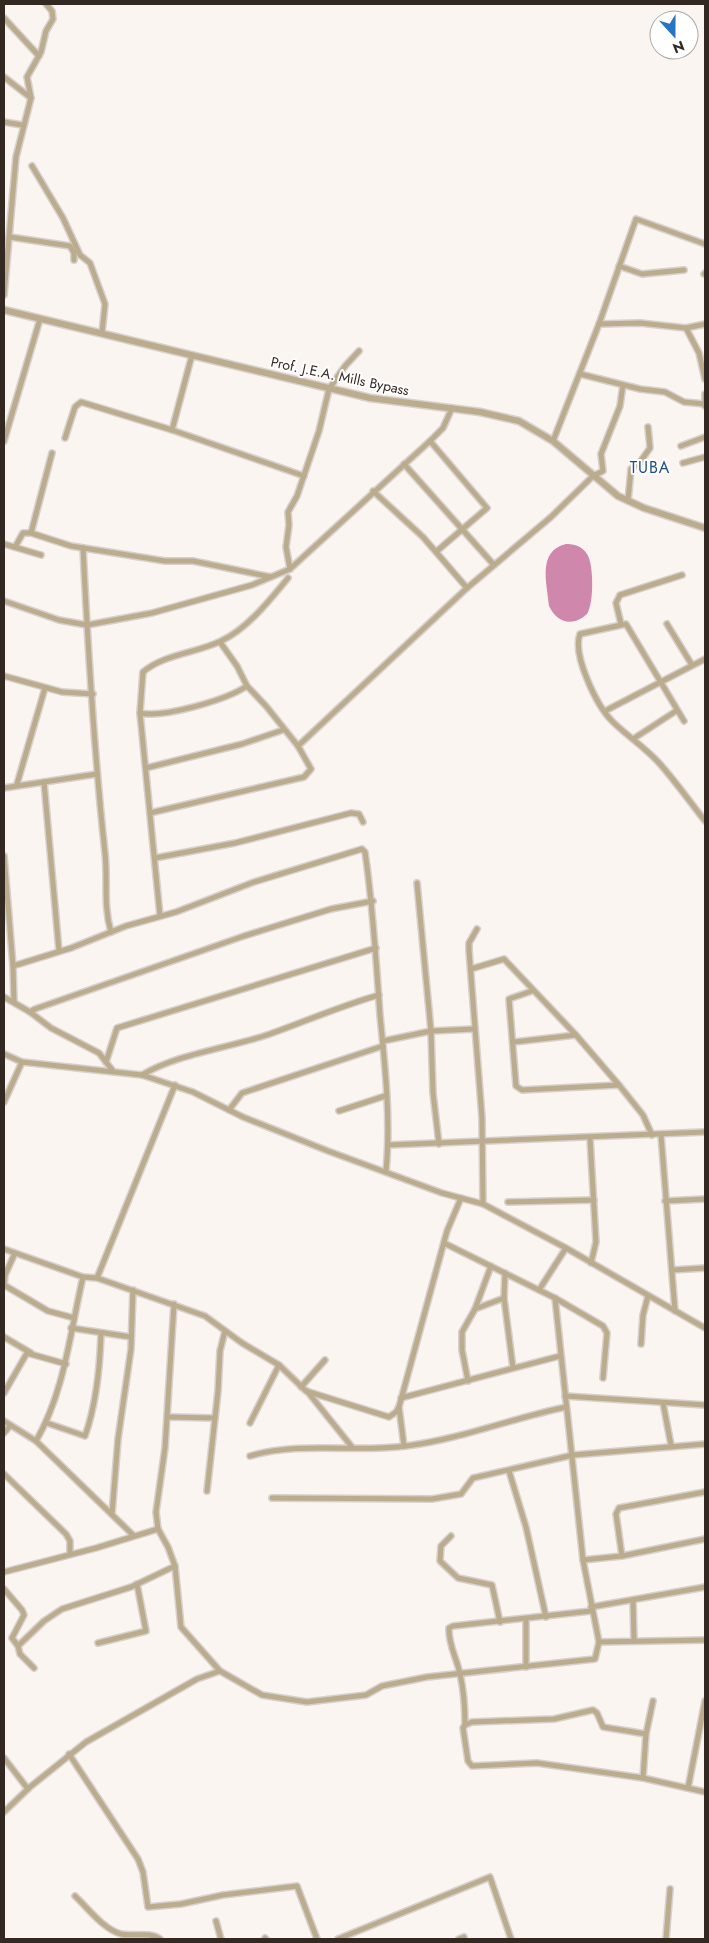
<svg xmlns="http://www.w3.org/2000/svg" width="709" height="1943" font-family="Jost,sans-serif">
<style>
.water{fill:#cf87ac}
.lines{fill:none;stroke-linecap:round;stroke-linejoin:round}
.minor-casing{stroke:#d7d0cd;stroke-width:8}
.tertiary-casing{stroke:#d7d0cd;stroke-width:9}
.minor{stroke:#bcac8e;stroke-width:5}
.tertiary{stroke:#bcac8e;stroke-width:6}
.labels{text-anchor:middle;dominant-baseline:central;stroke-width:4;stroke-linejoin:round;paint-order:stroke}
.street-label{font-size:14px;fill:#332822;stroke:#fff}
.quarter-label{font-size:16px;letter-spacing:1px;fill:#1d4f82;stroke:#fff}
</style>
<rect width="100%" height="100%" fill="#fbf5f2"/>
<!-- water -->
<path class="water" d="M566,544C574,544 582,546 587,554C594,564 594,604 587,614C573,627 557,623 549,606C547,583 537,551 566,544Z"/>
<g class="lines">
<!-- minor casing -->
<g class="minor-casing">
<g id="minor">
<path d="M4,18L39,56"/>
<path d="M4,77L31,98"/>
<path d="M4,122L22,125"/>
<path d="M32,166L63,218L80,255L90,263L105,304L102,333"/>
<path d="M10,237L70,246L74,253V260"/>
<path d="M619,266L642,274L684,270"/>
<path d="M704,274L705,273"/>
<path d="M4,295L16,157L31,98L27,77L41,52L46,31L53,19L52,11L46,4"/>
<path d="M599,324L640,323L686,328L699,353L705,379"/>
<path d="M686,328L705,324"/>
<path d="M580,374L640,389L665,392L684,402L705,404"/>
<path d="M705,406V394"/>
<path d="M172,430L192,355"/>
<path d="M65,438L75,407L81,402L172,430L304,476"/>
<path d="M4,441L40,319"/>
<path d="M430,441L487,508L437,551"/>
<path d="M553,441L599,324L636,219L705,244"/>
<path d="M681,446L705,437"/>
<path d="M683,463L705,457"/>
<path d="M404,464L494,565"/>
<path d="M373,491L423,537L467,588"/>
<path d="M628,501L631,469L640,462L650,448L648,427"/>
<path d="M31,533L52,453"/>
<path d="M4,544L41,555"/>
<path d="M15,547L23,533H31L71,546L165,561H193L271,577"/>
<path d="M83,548C88,650 94,752 105,853C108,880 103,905 111,932"/>
<path d="M290,569L286,547L289,525L288,512L297,496L319,431L329,389L345,366L359,351"/>
<path d="M4,601L59,620L87,625L152,613L252,585L290,569L430,441L443,428L452,408"/>
<path d="M621,624L616,603L620,595L682,575"/>
<path d="M667,624L692,665"/>
<path d="M4,676L62,692L93,694"/>
<path d="M605,711L705,659"/>
<path d="M140,713C164,718 226,700 247,686"/>
<path d="M684,721L626,624L580,634C572,655 597,706 612,721C627,736 646,748 660,764C676,782 690,802 705,821"/>
<path d="M633,739L676,711"/>
<path d="M298,746L467,588L551,517L593,476L603,471L601,454L620,406L623,385"/>
<path d="M146,768L242,744L283,730"/>
<path d="M44,782L59,951"/>
<path d="M17,784L45,688"/>
<path d="M4,788L97,774"/>
<path d="M150,813L304,777L311,769L298,746L266,706L247,686L237,666L220,642"/>
<path d="M4,856L13,966L14,1002"/>
<path d="M155,858L235,843L351,813L359,814L363,822"/>
<path d="M417,883L431,1031L433,1093L439,1144"/>
<path d="M160,916L140,713L143,672C164,654 197,653 221,641C247,629 270,600 288,578"/>
<path d="M477,929L469,943V950L482,1118L483,1204"/>
<path d="M13,966L71,948L126,926L176,912L254,882L362,849L365,852C373,906 376,960 380,1015C385,1066 391,1120 386,1171"/>
<path d="M471,969L504,959L576,1035"/>
<path d="M532,991L509,999L516,1086L522,1090L619,1085L643,1115L652,1135"/>
<path d="M4,997L30,1012L51,1028L99,1053L113,1071"/>
<path d="M30,1012L35,1009L244,936L331,909L373,901"/>
<path d="M383,1041L431,1031L474,1029"/>
<path d="M514,1042L576,1035L619,1085"/>
<path d="M4,1054L22,1062L142,1075L193,1092L243,1117L328,1151L442,1193L483,1204L566,1248L705,1328"/>
<path d="M106,1062L117,1028L376,948"/>
<path d="M142,1075C177,1054 228,1048 267,1035C304,1022 340,1006 379,995"/>
<path d="M4,1102L22,1062"/>
<path d="M229,1110L242,1093L383,1046"/>
<path d="M339,1111L385,1096"/>
<path d="M661,1135L675,1311"/>
<path d="M590,1138L596,1242L591,1263"/>
<path d="M388,1145L705,1132"/>
<path d="M665,1201L705,1199"/>
<path d="M508,1202L594,1200"/>
<path d="M444,1243L555,1298L603,1326L607,1333L603,1378"/>
<path d="M4,1249L83,1277L97,1278L205,1316L242,1343L279,1365L306,1391L389,1417L396,1412L399,1407L447,1231L461,1198"/>
<path d="M15,1253L5,1275L4,1285L48,1311L74,1318"/>
<path d="M672,1270L705,1268"/>
<path d="M505,1273L504,1298L513,1368"/>
<path d="M97,1278L175,1085"/>
<path d="M539,1290L566,1248"/>
<path d="M555,1298L583,1560L599,1642L705,1640"/>
<path d="M174,1304L165,1448L156,1512L158,1529L168,1547L175,1566L181,1627L220,1671L262,1695L307,1702L366,1695L382,1686L427,1677L595,1659L599,1642"/>
<path d="M475,1309L504,1298"/>
<path d="M71,1328L131,1337"/>
<path d="M4,1337L31,1353"/>
<path d="M641,1344L643,1315L648,1296"/>
<path d="M468,1381L462,1350V1332L475,1309L491,1266"/>
<path d="M301,1387L325,1360"/>
<path d="M307,1391L352,1447"/>
<path d="M4,1393L27,1353L66,1364"/>
<path d="M565,1396L705,1405"/>
<path d="M401,1398L560,1356"/>
<path d="M663,1403L671,1445"/>
<path d="M399,1407L404,1446"/>
<path d="M168,1417L215,1418"/>
<path d="M4,1421L36,1441L133,1535"/>
<path d="M47,1423L85,1436C96,1405 100,1367 101,1333"/>
<path d="M250,1423L279,1365"/>
<path d="M4,1433L10,1426"/>
<path d="M36,1441C65,1391 70,1332 83,1277"/>
<path d="M250,1456C302,1441 354,1453 406,1446C461,1439 513,1418 566,1407"/>
<path d="M509,1471L526,1527L546,1617"/>
<path d="M4,1474L66,1534L70,1541V1554"/>
<path d="M207,1491L218,1391L220,1351L225,1331"/>
<path d="M272,1498L432,1499L461,1494L473,1478L573,1455L705,1444"/>
<path d="M112,1514L118,1439L131,1349L133,1290"/>
<path d="M451,1536L441,1546L440,1561L458,1578L492,1585L500,1622"/>
<path d="M622,1556L616,1514L619,1508L705,1492"/>
<path d="M583,1560L622,1556L705,1539"/>
<path d="M4,1572L96,1548L158,1529"/>
<path d="M4,1589L22,1610L24,1615L12,1638L18,1646"/>
<path d="M633,1600L634,1641"/>
<path d="M591,1607L705,1587"/>
<path d="M526,1619V1667"/>
<path d="M98,1643L146,1631L137,1584"/>
<path d="M34,1668L20,1654L18,1646L44,1621L62,1609L131,1587L175,1566"/>
<path d="M465,1725C465,1707 464,1691 460,1674C457,1659 448,1644 449,1628L453,1626L591,1611"/>
<path d="M646,1734L603,1727L597,1713L593,1710L554,1719L472,1722L465,1725L463,1728L468,1761L472,1766L537,1763L643,1778L705,1792"/>
<path d="M69,1754L138,1859L143,1872L148,1907L181,1904L223,1895L297,1886L317,1939"/>
<path d="M4,1758L28,1789"/>
<path d="M643,1778L646,1734L653,1701"/>
<path d="M688,1788L705,1701"/>
<path d="M4,1812L30,1787L86,1742L197,1679L220,1671"/>
<path d="M75,1896C88,1908 103,1929 121,1934C133,1937 150,1931 160,1939"/>
<path d="M216,1921L221,1939"/>
<path d="M265,1938L266,1939"/>
<path d="M338,1939L490,1877L511,1939"/>
<path d="M459,1939L464,1937"/>
<path d="M666,1939L670,1889"/>
</g>
</g>
<!-- tertiary casing -->
<g class="tertiary-casing">
<path id="tertiary" d="M4,310L370,398L480,412L519,421L553,441L618,496L644,508L705,528"/>
</g>
<!-- minor -->
<use href="#minor" class="minor"/>
<!-- tertiary -->
<use href="#tertiary" class="tertiary"/>
</g>
<g class="labels">
<!-- street labels -->
<g class="street-label">
<text transform="translate(340 376) rotate(12)">Prof. J.E.A. Mills Bypass</text>
</g>
<!-- quarter labels -->
<g class="quarter-label">
<text x="650" y="467">TUBA</text>
</g>
</g>
<!-- border -->
<rect width="709" height="1943" fill="none" stroke="#332822" stroke-width="10"/>
<!-- north arrow -->
<g transform="translate(674 35) rotate(159)"><circle r="24" fill="#ffffff" stroke="#ada9a7"/>
<path d="M0-4L9 19L0 12L-9 19Z" fill="#2575c4"/>
<text y="-8" font-size="14" font-weight="bold" text-anchor="middle" fill="#332822">N</text>
</g>
</svg>
